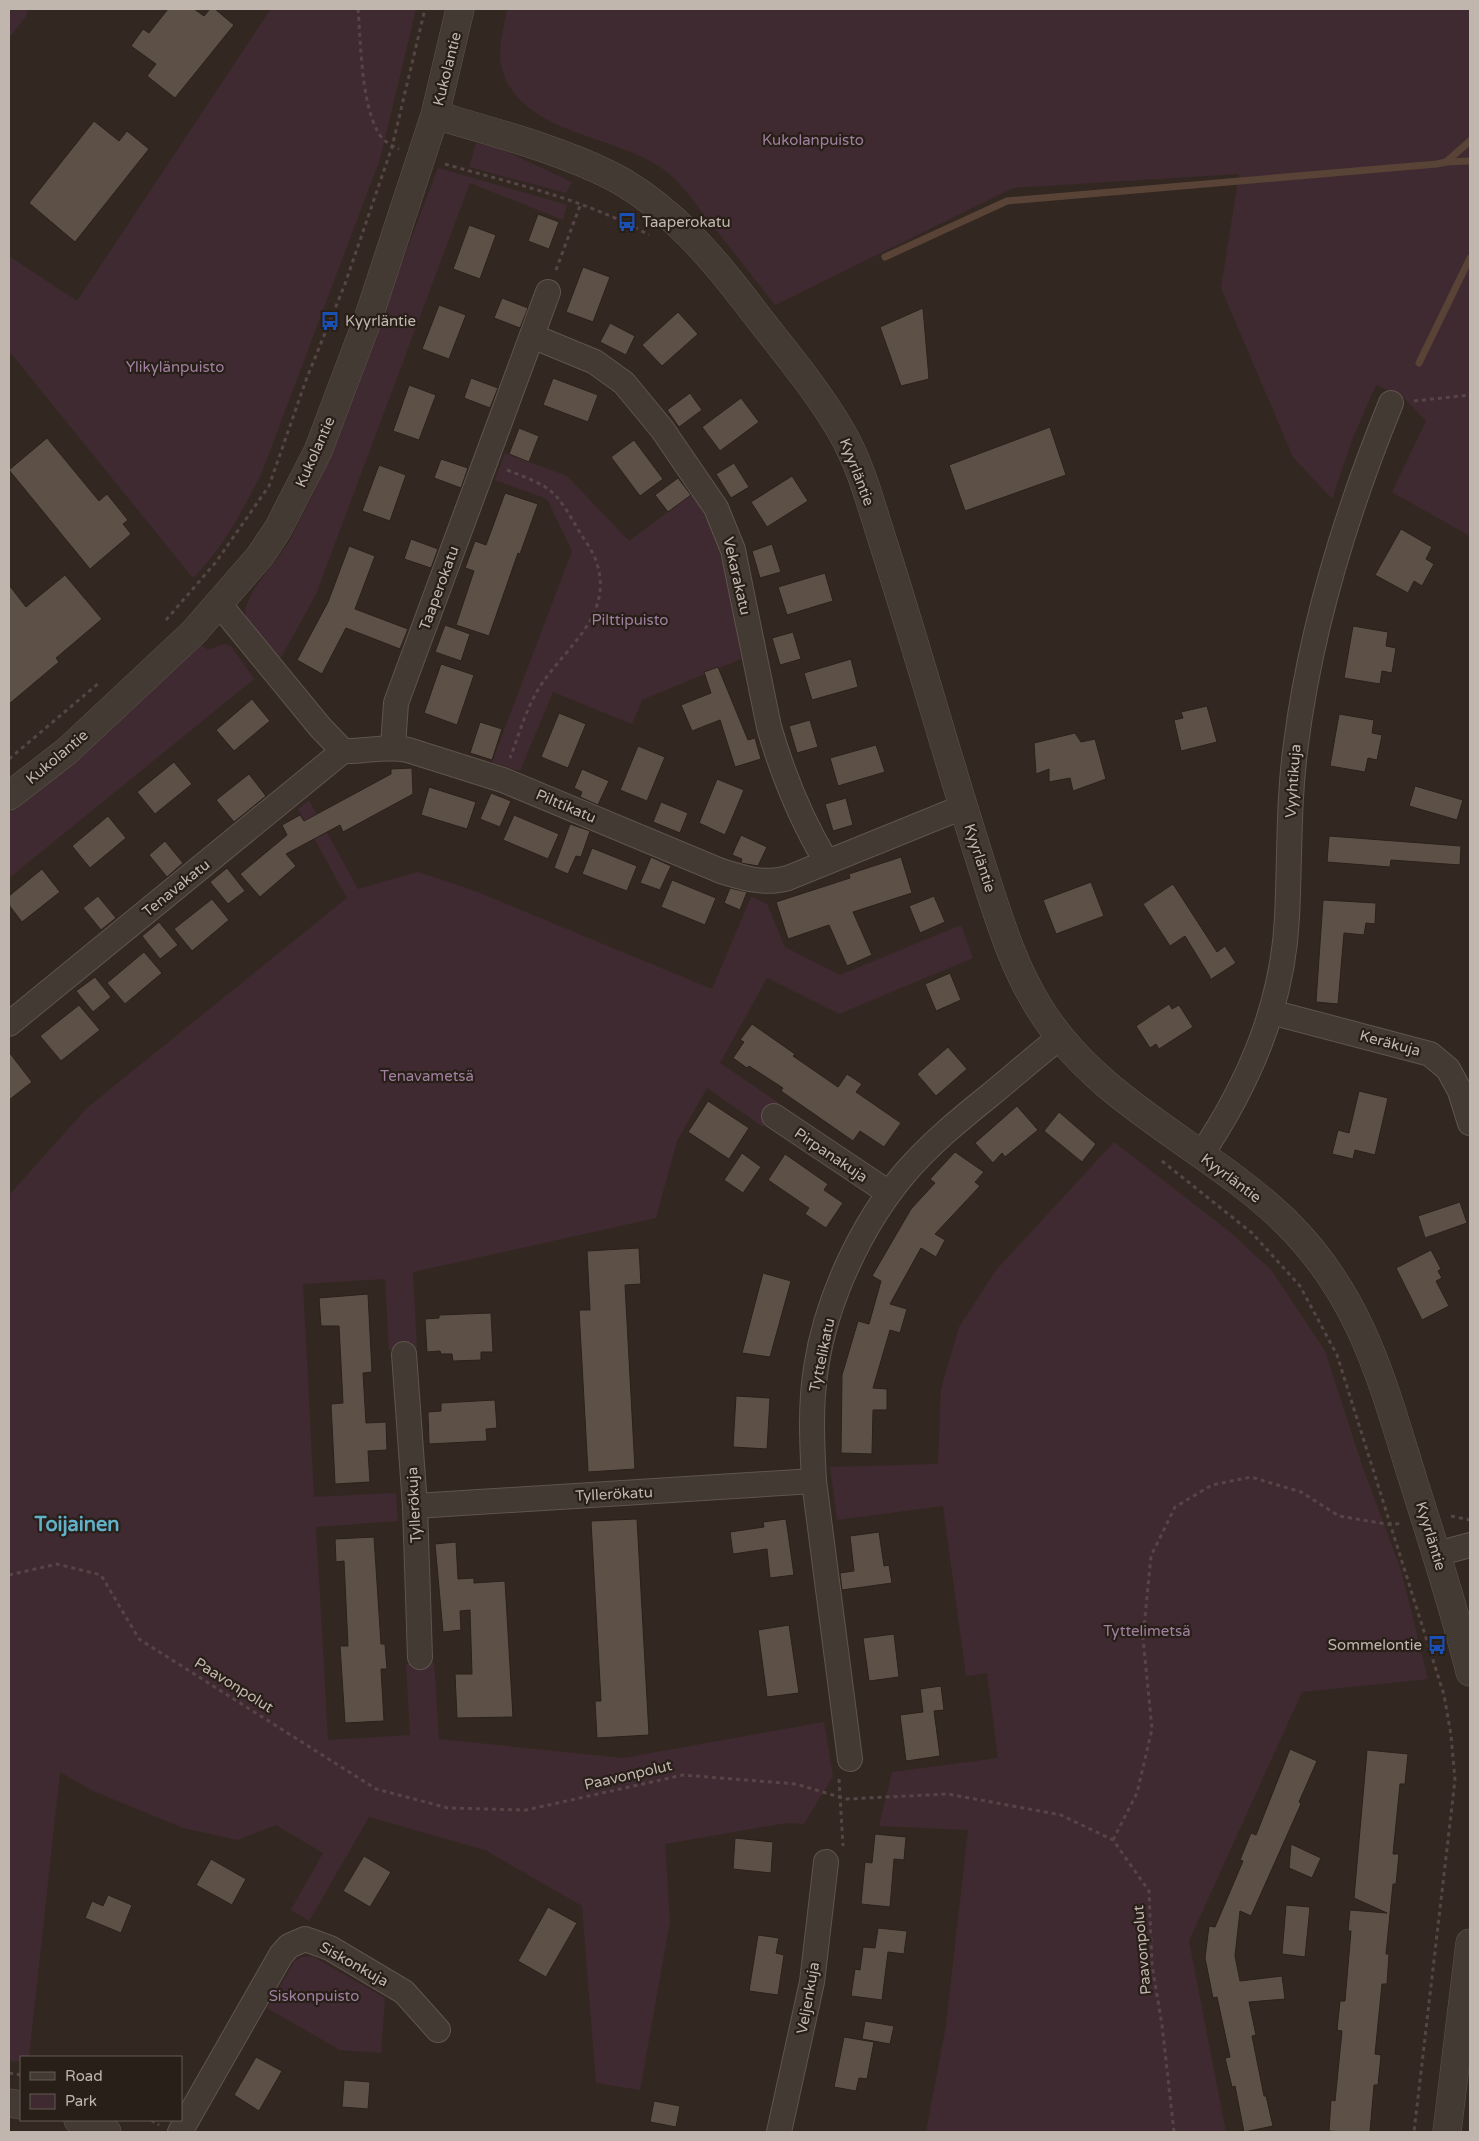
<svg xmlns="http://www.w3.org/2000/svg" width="1479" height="2141" font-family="'Varela Round',sans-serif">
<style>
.green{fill:#3f2a31}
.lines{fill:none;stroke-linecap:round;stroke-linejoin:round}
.stream{stroke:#594336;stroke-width:7}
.building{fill:#5d5047;stroke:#2b211b}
.minor-casing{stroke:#5f554e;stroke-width:26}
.tertiary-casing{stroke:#5f554e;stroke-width:29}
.path{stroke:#564546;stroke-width:3;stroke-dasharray:4 4;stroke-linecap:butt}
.minor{stroke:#443a34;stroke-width:24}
.tertiary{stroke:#443a34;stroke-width:28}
.labels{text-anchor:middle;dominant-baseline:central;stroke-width:4.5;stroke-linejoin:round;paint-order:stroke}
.street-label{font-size:15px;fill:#c1b6ae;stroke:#281f19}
.park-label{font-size:15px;fill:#a07f9f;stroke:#281f19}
.poi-label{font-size:15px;fill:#c1b6ae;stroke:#281f19;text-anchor:start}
.district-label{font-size:20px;font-weight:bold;fill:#62b0c8;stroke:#281f19}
</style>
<rect width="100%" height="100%" fill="#332821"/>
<!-- green -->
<g class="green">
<path d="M9,9H27V15L9,38Z"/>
<path d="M271,9H416L380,159L262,472C243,510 223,548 193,578L9,351V256L77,301Z"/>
<path d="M507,9H1470V536L1392,492L1426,421L1404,398L1376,385L1352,440L1332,499L1293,457L1221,288L1239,174L1013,188L775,305C753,277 731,249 709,221C696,204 684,186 667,172C620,134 521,136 502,69C497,50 504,27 507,9Z"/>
<path d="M476,143L501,149L572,182L566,193L469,167Z"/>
<path d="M438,168L564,204L567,205L563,220L470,183L316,594L282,656L278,659L247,620L245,612L247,604L254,589L289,542L315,490Z"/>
<path d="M505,453L567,476L629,541L692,494C724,543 733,603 741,659L642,700L632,724L553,692L520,771L492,762L572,551L547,499L495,480Z"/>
<path d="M224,644L231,646L254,679L9,878V812L65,767L201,645L208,650Z"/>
<path d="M309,800L358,889L418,872L475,891L712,989L751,897L767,904L785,947L840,975L961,925L973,958L839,1014L767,978L720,1063L779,1103L763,1127L707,1088L677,1141L656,1218L413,1272L417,1349L389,1350L385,1279L303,1284L314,1497L396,1493L398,1521L316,1527L328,1740L410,1735L406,1664L434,1662L439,1739L623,1758L824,1722L833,1776L804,1824L786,1823L665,1844L670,1921L640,2090L596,2083L582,1906L485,1850L369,1817L309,1921L291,1910L323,1853L276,1825L238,1840L183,1828L91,1790L60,1772L29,2057H21V2061L9,2062V1195L88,1107L347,898L298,809Z"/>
<path d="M1114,1142L1230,1232L1272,1271L1325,1351L1362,1465L1401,1570L1428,1679L1302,1692L1189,1941L1226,2132H926L946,2026L968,1830L879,1826L892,1772L998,1758L987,1673L966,1676L943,1506L837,1520L830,1467L938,1464L941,1389L959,1327L997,1269Z"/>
<path d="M312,1956L385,1998L381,2053L340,2050L267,2008L295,1961L302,1957Z"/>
</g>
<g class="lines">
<!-- stream -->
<g class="stream">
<path d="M1446,162L1470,161"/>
<path d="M885,257L1007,201L1437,164L1446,162L1470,141"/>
<path d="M1419,363L1470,258"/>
</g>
</g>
<!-- building -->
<g class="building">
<path d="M168,9H194L204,16L210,9H215L234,25L175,98L147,76L156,64L131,46L143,29L149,33Z"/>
<path d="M94,121L119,141L127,131L149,149L75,242L29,203Z"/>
<path d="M538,214L559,222L549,249L528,241Z"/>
<path d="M469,225L496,235L480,279L453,269Z"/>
<path d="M583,267L610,277L593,322L566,312Z"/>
<path d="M502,298L528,308L520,328L494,318Z"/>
<path d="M439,305L466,315L449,359L422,349Z"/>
<path d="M923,308L929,379L901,386L880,327Z"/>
<path d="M678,312L698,334L662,366L642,345Z"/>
<path d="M610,323L635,336L626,355L600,342Z"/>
<path d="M471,378L498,388L490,408L464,398Z"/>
<path d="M553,378L598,395L588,422L543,405Z"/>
<path d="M409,385L436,395L419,440L393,431Z"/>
<path d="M690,393L702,410L679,427L667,410Z"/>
<path d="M741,398L759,422L720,451L702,427Z"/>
<path d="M1050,427L1066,475L965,511L949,465Z"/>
<path d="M519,428L539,436L529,462L509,454Z"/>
<path d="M47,438L99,501L107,494L128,520L123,524L131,534L90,569L9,470Z"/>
<path d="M634,440L663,479L640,496L611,457Z"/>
<path d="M441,459L468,468L461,488L434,478Z"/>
<path d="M734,463L749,487L731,498L716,474Z"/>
<path d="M379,465L406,475L390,521L362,511Z"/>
<path d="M792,476L808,501L767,527L751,502Z"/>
<path d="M678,478L691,495L668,512L655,495Z"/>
<path d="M505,493L538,504L520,554L518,553L489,636L456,625L474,571L465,568L475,541L486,545Z"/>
<path d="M1401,529L1432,547L1426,559L1434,564L1422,586L1414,581L1408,593L1375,575Z"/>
<path d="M411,539L438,549L431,568L404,559Z"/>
<path d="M772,544L781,572L760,578L752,551Z"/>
<path d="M349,546L375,556L355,609L408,629L400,649L346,628L322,674L297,660L328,602Z"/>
<path d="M825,573L833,601L787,615L778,587Z"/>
<path d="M65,575L102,619L56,658L59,662L9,704V585L26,607Z"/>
<path d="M445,625L470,634L461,661L435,652Z"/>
<path d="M1353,626L1388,632L1386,646L1396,648L1392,673L1382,671L1380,684L1344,678Z"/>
<path d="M793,632L801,659L780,665L772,638Z"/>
<path d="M851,659L858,687L812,700L804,673Z"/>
<path d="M441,664L474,675L457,725L424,713Z"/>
<path d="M718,667L748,740L755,738L761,759L735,767L720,720L692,731L681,705L711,693L704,672Z"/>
<path d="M252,699L270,721L234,751L216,730Z"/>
<path d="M1207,706L1217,742L1181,751L1174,720L1183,718L1181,712Z"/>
<path d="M559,713L586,724L568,768L541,757Z"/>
<path d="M1339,714L1374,720L1372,733L1382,735L1377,760L1368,758L1365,772L1330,766Z"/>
<path d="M810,720L818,747L797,753L789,726Z"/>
<path d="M480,722L502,729L492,760L470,753Z"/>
<path d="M1075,733L1081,742L1095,739L1106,779L1073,791L1070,778L1049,782V769L1036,774L1034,743Z"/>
<path d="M876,745L885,772L838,786L830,758Z"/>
<path d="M638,746L665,757L647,801L620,790Z"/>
<path d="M174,762L192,784L155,814L137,792Z"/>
<path d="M412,768L413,794L343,832L340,825L286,854L296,866L260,897L240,874L287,835L282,825L300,815L304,821L391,774V769Z"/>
<path d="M582,769L609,781L598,805L580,797L582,792L574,788Z"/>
<path d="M249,774L266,796L234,822L216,800Z"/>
<path d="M717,779L744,790L725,835L699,823Z"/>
<path d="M1415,786L1463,800L1457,820L1409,806Z"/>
<path d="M429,787L476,802L467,829L421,815Z"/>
<path d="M491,793L511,801L500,827L480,819Z"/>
<path d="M846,798L853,825L833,831L825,804Z"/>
<path d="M661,802L688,813L680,833L653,822Z"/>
<path d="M514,815L559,834L548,859L503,840Z"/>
<path d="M108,816L126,838L90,868L72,846Z"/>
<path d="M570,824L590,831L581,857L576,856L568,874L554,868Z"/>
<path d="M741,835L767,847L758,866L741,863L742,859L732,855Z"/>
<path d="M1329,836L1461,846L1460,865L1391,860L1390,867L1327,862Z"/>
<path d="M165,841L183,863L167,877L149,855Z"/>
<path d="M592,848L637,866L627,891L582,874Z"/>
<path d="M651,857L671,866L660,890L640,883Z"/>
<path d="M901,857L912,893L853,912L872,955L847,966L829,925L788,939L776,902L850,878L849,874Z"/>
<path d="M227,868L245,891L228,904L210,882Z"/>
<path d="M42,869L60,892L22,922L9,905V896Z"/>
<path d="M672,880L716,898L705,925L661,907Z"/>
<path d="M1091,882L1104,916L1056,934L1043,900Z"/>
<path d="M1173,884L1217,952L1225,946L1236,963L1210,980V977L1185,936L1170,946L1143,904Z"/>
<path d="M730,888L747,892L740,910L724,903Z"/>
<path d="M98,896L116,918L101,930L83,908Z"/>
<path d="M934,896L945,922L920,933L909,906Z"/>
<path d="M212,899L229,920L192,951L174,929Z"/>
<path d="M1323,900L1376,903L1375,924L1366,923L1364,935L1344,933L1338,1004L1316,1002Z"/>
<path d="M159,922L178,945L160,959L142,936Z"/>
<path d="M144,952L162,973L125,1004L107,983Z"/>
<path d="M950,973L961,1000L936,1011L925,984Z"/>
<path d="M95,977L111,997L93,1012L76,991Z"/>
<path d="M1169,1004L1172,1009L1179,1005L1193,1027L1159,1049L1156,1044L1150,1048L1136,1026Z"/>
<path d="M79,1005L100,1030L61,1061L40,1036Z"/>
<path d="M752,1024L795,1054L793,1056L838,1087L847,1074L862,1084L856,1092L901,1123L884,1147L860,1131L853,1141L781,1091L783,1088L749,1066L747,1068L733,1058L744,1042L740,1040Z"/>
<path d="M948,1047L967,1069L936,1096L917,1074Z"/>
<path d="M9,1052L32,1082L9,1100Z"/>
<path d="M1359,1091L1388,1098L1375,1155L1355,1150L1353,1159L1332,1154L1338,1130L1349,1133Z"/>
<path d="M708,1101L749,1128L729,1159L688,1132Z"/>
<path d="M1017,1106L1038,1130L1005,1157L1002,1153L993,1163L975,1143Z"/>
<path d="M1059,1112L1096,1144L1082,1162L1044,1131Z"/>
<path d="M955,1152L984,1172L975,1182L980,1186L935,1234L945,1240L936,1257L921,1248L890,1304L907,1309L900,1333L890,1330L873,1388L887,1389V1410H873L872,1454L841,1453L842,1375L858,1321L869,1324L881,1281L872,1276L911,1209L935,1183L930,1179Z"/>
<path d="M742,1153L761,1167L743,1193L724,1180Z"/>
<path d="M785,1154L828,1184L824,1190L843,1203L826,1228L805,1214L809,1208L768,1180Z"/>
<path d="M1460,1202L1467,1223L1425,1238L1418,1216Z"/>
<path d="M639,1248L641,1284L625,1285L635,1469L588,1472L579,1310H590L587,1251Z"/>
<path d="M1431,1250L1441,1269L1438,1271L1442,1278L1436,1281L1449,1306L1422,1320L1396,1268Z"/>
<path d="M763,1273L791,1281L770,1357L742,1353Z"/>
<path d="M368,1294L372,1372L363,1373L366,1423L386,1422L387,1450L368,1451L370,1482L335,1484L331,1404L343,1403L339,1326H321L319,1298Z"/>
<path d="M491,1313L493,1352H481V1360L453,1361L452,1354H441L440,1351L427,1352L425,1319L439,1318V1315Z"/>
<path d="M736,1396L770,1398L767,1449L733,1447Z"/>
<path d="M495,1400L497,1428L486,1429L487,1441L429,1444L428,1412L441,1411V1403Z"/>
<path d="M637,1519L649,1735L597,1738L595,1701H601L591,1521Z"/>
<path d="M786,1519L794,1575L770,1578L767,1549L733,1554L730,1532L764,1527L763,1522Z"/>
<path d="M879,1532L884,1566L889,1565L892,1583L842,1590L840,1573L854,1571L850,1536Z"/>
<path d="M374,1537L381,1644H385L387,1669H381L384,1721L345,1723L340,1646H348L344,1561L336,1562L335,1539Z"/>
<path d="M456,1542L458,1579L474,1578V1583L505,1581L513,1717L457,1718L455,1674H472L470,1610L460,1611L461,1630L443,1632L435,1544Z"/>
<path d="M789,1625L799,1693L767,1697L758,1630Z"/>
<path d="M894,1634L899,1677L869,1681L863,1638Z"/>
<path d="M941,1686L944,1710L934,1711L940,1756L906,1761L900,1715L923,1712L920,1689Z"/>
<path d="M1290,1749L1317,1761L1299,1802L1301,1804L1251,1916L1240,1911L1235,1956L1240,1981L1282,1976L1285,1999L1249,2002L1256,2035L1252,2036L1264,2096H1266L1273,2126L1244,2132L1235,2086L1232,2087L1225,2058L1230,2057L1217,1997L1213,1998L1205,1958L1209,1926L1215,1927L1243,1861L1240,1860L1251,1833L1256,1835Z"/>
<path d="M1367,1750L1408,1754L1405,1784H1400L1393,1854H1399L1396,1884H1393L1386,1954H1389L1387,1984H1382L1375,2054L1381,2055L1378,2085H1374L1370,2132H1343L1329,2131L1331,2100L1335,2101L1342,2031L1337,2030L1340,2001H1345L1351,1931H1348L1350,1910L1387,1913L1354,1898Z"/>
<path d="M875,1834L906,1837L904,1860L894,1859L890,1907L861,1904L865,1862L872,1863Z"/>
<path d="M735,1838L773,1842L771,1873L733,1869Z"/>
<path d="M1291,1844L1321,1858L1312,1878L1289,1868Z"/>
<path d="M364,1856L391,1872L370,1907L343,1891Z"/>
<path d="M211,1859L246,1879L232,1905L196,1885Z"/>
<path d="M108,1895L132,1905L121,1933L85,1918L92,1901L103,1906Z"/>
<path d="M1286,1905L1310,1907L1305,1957L1282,1954Z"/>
<path d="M548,1907L577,1923L546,1977L518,1961Z"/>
<path d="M878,1928L907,1931L904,1954L888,1952L882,2000L851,1996L855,1969L860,1970L863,1947L875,1948Z"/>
<path d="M758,1935L779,1938L776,1953L784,1955L778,1995L749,1991Z"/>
<path d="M865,2021L894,2026L890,2044L862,2039Z"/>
<path d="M844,2037L874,2042L867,2079L859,2078L856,2091L834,2087Z"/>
<path d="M256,2057L282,2071L259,2111L234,2095Z"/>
<path d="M344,2080L370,2082L368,2109L342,2107Z"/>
<path d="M654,2101L680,2106L676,2127L650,2122Z"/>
</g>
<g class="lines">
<!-- minor casing -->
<g class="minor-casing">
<g id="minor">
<path d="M532,336L595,362L624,383L662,429L716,508L733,550L769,727C783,775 800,818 826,861"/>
<path d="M220,605L320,727L343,751C365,752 386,745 408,750L503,780L721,871C743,878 765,885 788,878L963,807"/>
<path d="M393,746L396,703L548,292"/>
<path d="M1271,1012L1430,1054L1448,1069L1460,1091L1470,1123"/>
<path d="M9,1024L343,751"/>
<path d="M774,1116L889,1193"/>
<path d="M1201,1155C1249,1083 1283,1005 1287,917C1290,860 1288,801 1296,744C1311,626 1346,513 1391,403"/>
<path d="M404,1354L415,1506L420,1657"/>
<path d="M415,1506L814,1481"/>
<path d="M1437,1554L1470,1545"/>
<path d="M850,1759L814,1481C812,1443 810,1406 816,1368C826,1300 861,1225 905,1173C930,1144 959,1120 989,1096C1012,1077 1035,1057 1059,1038"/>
<path d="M180,2132L281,1955L289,1946L305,1939L330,1948L404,1992L438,2030"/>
<path d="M779,2132L812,1982L826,1862"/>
</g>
</g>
<!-- tertiary casing -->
<g class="tertiary-casing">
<g id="tertiary">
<path d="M435,115C493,132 569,152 621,181C673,211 712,257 748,304C779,345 815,386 841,431C861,465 871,505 883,542C907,617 929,693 952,769C963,806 975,844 987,882C1001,925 1015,970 1040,1009C1098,1103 1208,1146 1285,1221C1362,1296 1383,1384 1414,1483C1434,1546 1454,1608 1470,1672"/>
<path d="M9,796L67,751L194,632L260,556L278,529L318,451L369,316L435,115L460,9"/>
<path d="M9,2103L21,2105"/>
<path d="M78,2120L107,2132"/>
<path d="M1447,2132L1470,1943"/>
</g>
</g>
<!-- path -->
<g class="path">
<path d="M358,9C361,44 361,102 378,132C382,140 391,146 399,149"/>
<path d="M445,164C514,184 585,199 649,235"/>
<path d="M556,270L581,203"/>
<path d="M1414,401L1470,395"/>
<path d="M507,470C553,488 554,488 579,531C585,541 594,552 597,564C613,614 568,646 543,682C527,705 520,732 510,758"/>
<path d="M166,620L216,562L269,486L306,380L345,284L392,147L425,9"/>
<path d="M9,759L100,682"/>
<path d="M1162,1161L1252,1233L1300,1286L1337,1355L1444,1695L1451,1735L1455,1780L1414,2132"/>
<path d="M1451,1516L1470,1520"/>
<path d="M9,1575L57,1564L101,1575L139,1639L376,1789L448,1808L526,1810L683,1775L796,1784L846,1799L948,1794L1061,1815L1113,1840L1149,1891L1152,1965L1162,2025L1174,2132"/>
<path d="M839,1779L843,1846"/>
<path d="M1113,1840L1137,1793L1152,1729L1143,1638L1151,1556L1175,1507L1212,1485L1251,1477L1301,1492L1339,1516L1392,1525L1401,1523"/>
<path d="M9,2073L21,2075"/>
<path d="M151,2120L159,2125"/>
</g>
<!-- minor -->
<use href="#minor" class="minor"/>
<!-- tertiary -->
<use href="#tertiary" class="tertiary"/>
</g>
<!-- icons -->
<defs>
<g id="bus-bare" transform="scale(1.5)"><path d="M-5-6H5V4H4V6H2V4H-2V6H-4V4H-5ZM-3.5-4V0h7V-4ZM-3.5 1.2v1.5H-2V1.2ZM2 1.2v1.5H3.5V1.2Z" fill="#1a4fb4" stroke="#281f19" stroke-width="2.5" paint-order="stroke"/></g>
</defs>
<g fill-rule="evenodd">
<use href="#bus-bare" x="627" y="222"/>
<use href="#bus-bare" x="330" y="321"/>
<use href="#bus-bare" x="1437" y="1645"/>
</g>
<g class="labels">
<!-- street labels -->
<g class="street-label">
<text transform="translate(447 69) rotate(-76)">Kukolantie</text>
<text transform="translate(315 452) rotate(-66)">Kukolantie</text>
<text transform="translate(857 472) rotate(69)">Kyyrläntie</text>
<text transform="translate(737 576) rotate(77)">Vekarakatu</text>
<text transform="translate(439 588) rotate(-70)">Taaperokatu</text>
<text transform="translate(57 757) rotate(-40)">Kukolantie</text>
<text transform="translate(1293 781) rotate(-86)">Vyyhtikuja</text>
<text transform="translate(566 806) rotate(23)">Pilttikatu</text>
<text transform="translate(980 858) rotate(72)">Kyyrläntie</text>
<text transform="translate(176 888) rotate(-39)">Tenavakatu</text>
<text transform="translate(1390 1043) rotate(15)">Keräkuja</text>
<text transform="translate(831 1155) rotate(34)">Pirpanakuja</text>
<text transform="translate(1231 1178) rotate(37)">Kyyrläntie</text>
<text transform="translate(822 1355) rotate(-78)">Tyttelikatu</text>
<text transform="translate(614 1494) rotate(-3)">Tyllerökatu</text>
<text transform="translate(414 1505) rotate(-93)">Tyllerökuja</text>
<text transform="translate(1431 1536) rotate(73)">Kyyrläntie</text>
<text transform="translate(234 1685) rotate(32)">Paavonpolut</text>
<text transform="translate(628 1775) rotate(-13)">Paavonpolut</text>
<text transform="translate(1142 1950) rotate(-95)">Paavonpolut</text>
<text transform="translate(354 1964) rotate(29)">Siskonkuja</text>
<text transform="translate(808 1998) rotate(-80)">Veljenkuja</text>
</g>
<!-- park labels -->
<g class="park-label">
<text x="813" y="140">Kukolanpuisto</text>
<text x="175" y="367">Ylikylänpuisto</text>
<text x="630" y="620">Pilttipuisto</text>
<text x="427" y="1076">Tenavametsä</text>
<text x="1147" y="1631">Tyttelimetsä</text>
<text x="314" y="1996">Siskonpuisto</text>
</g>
<!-- poi labels -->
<g class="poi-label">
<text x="642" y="222">Taaperokatu</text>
<text x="345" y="321">Kyyrläntie</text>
<text x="1422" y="1645" text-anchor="end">Sommelontie</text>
</g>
<!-- district labels -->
<g class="district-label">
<text x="77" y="1525">Toijainen</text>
</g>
</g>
<!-- border -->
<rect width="1479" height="2141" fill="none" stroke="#c1b6ae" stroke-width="20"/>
<!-- legend -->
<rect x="20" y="2056" width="162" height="65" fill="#281f19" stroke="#655b55"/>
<rect x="30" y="2072" width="25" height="8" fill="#443a34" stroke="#655b55"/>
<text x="65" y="2081" font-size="15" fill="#c1b6ae">Road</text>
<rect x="30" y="2094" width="25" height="15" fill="#3f2a31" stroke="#655b55"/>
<text x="65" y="2106" font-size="15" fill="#c1b6ae">Park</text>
</svg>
